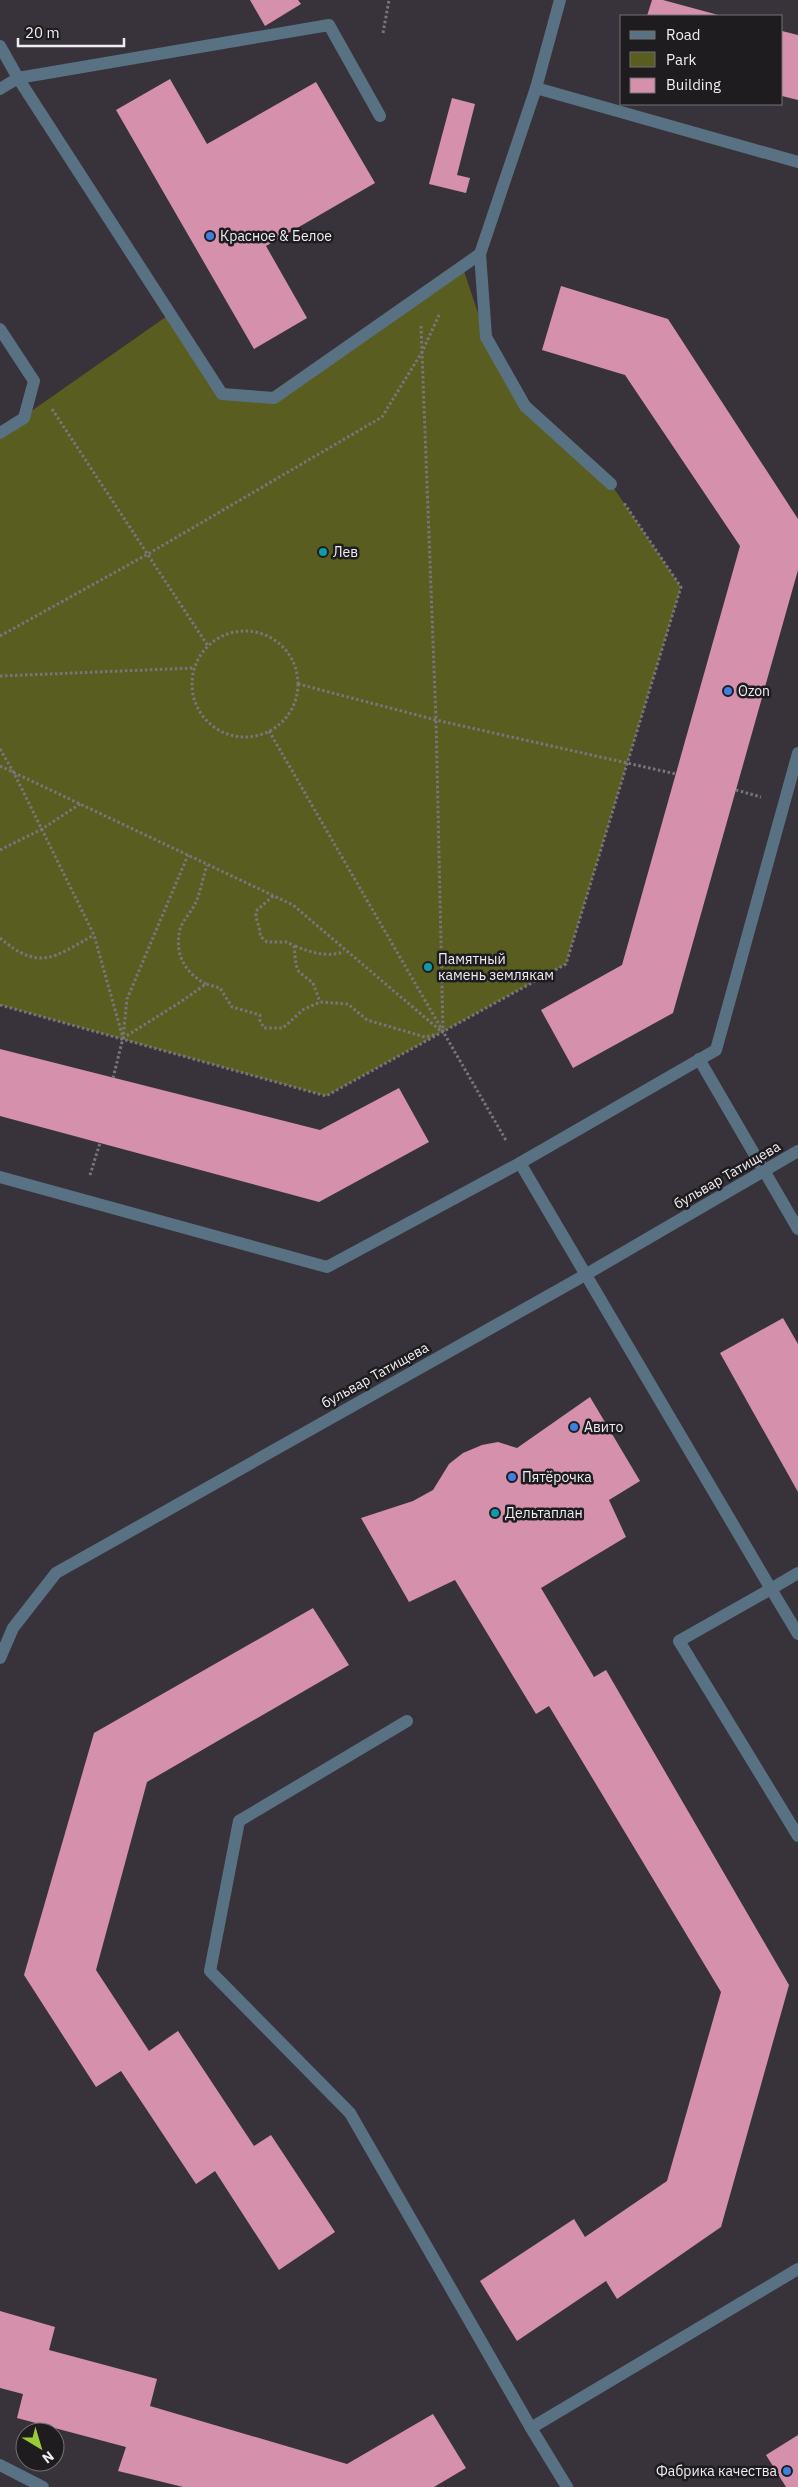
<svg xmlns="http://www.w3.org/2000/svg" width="798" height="2487" font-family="'IBM Plex Sans',sans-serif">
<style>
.green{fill:#595d1f}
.building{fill:#d591ac}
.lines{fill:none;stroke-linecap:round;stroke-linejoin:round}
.path{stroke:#79757c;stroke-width:3;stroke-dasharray:2.5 2.5;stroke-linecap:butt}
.lane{stroke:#597283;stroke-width:12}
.street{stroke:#597283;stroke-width:12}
.shop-dot{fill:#3f7fe0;stroke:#1e1c1f;stroke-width:2}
.culture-dot{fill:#0f9aa8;stroke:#1e1c1f;stroke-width:2}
.labels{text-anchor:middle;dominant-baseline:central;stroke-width:5;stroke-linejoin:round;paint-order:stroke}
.poi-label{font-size:14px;fill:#f0edf2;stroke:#1e1c1f;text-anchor:start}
.street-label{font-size:14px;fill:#f0edf2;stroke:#1e1c1f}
</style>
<rect width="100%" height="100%" fill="#38333b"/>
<!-- green -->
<path class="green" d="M462,265L486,337L525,406L611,484L681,587L566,964L326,1096L0,1005V433L170,314L222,394L274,398Z"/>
<!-- building -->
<g class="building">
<path d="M250,0H298L301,4L265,26Z"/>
<path d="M652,0H663L722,16H647Z"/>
<path d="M782,31L798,35V100L782,96Z"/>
<path d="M170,79L207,144L316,82L375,183L266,246L307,318L254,349L116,110Z"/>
<path d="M452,98L475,104L457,175L470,178L466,193L429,184Z"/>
<path d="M561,286L668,319L798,519V570L673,1013L573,1068L541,1010L622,965L740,546L625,375L542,350Z"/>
<path d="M0,1049L320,1130L399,1088L429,1142L319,1202L0,1116Z"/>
<path d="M783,1318L798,1344V1492L720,1353Z"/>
<path d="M590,1397L640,1481L609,1500L626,1537L541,1588L594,1677L606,1670L789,1985L721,2227L617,2299L606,2281L517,2341L480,2281L574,2219L585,2237L667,2181L721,1992L549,1706L536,1714L455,1580L409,1602L361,1518L413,1501L433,1490L449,1464L463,1453L482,1445L498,1442L517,1448Z"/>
<path d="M313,1608L349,1665L147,1782L96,1970L149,2051L178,2031L254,2146L271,2135L335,2232L279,2270L215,2171L196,2184L121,2071L96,2087L24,1975L94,1733Z"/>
<path d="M0,2311L55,2327L49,2350L157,2379L150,2406L347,2464L433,2414L466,2468L434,2487H183L118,2471L126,2447L17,2418L23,2394L0,2388Z"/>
<path d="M798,2435V2487H786L766,2455Z"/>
</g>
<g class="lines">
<!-- path -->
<g class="path">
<path d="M383,33L389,0"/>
<path d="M421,326L436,720L443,1032"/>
<path d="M52,409L208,646"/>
<circle cx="245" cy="684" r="53"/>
<path d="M0,636L148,554L382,417L422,352L440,313"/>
<path d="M0,676L194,668"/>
<path d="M298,684L436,720L676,774"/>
<path d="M269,731L507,1142"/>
<path d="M0,749L14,773L94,935L123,1038L179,1003L206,984L220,988L232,1007L260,1015V1021L264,1028H283L304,1009L320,1002L348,1004L367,1020L425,1037L437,1034"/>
<path d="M0,766L293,905L442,1032"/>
<path d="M736,790L761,797"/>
<path d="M0,850L42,829L80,804"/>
<path d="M273,896L256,911C255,921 261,927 260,936L267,942H287L294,946L296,965L299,972L313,983L320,1002"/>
<path d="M0,938C40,972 54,957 94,935"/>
<path d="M295,946C312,953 326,957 344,952"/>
<path d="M206,984C185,973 174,954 180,929C183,920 192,911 196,902C201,890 203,877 207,865"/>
<path d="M0,1005L326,1096L566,964L681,587L624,503"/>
<path d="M113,1078L123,1038L127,999L188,855"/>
<path d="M90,1175L100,1143"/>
</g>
<!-- lane -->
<g class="lane">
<path d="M560,0L536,88L480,254L486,337L525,406L611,484"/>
<path d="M0,46L18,78L222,394L274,398L480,254"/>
<path d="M536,88L798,162"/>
<path d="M0,89L18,78L329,25L380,116"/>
<path d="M0,329L34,381L24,418L0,433"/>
<path d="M699,1059L798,1229"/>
<path d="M520,1163L771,1589L798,1573"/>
<path d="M0,1177L327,1267L520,1163L716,1050L798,753"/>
<path d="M798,1634L771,1589L679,1641L798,1836"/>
<path d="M407,1721L239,1821L210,1971L350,2113L531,2428"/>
<path d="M0,2465L43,2487"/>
<path d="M567,2487L531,2428L798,2269"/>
</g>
<!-- street -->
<path class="street" d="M0,1658L13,1628L56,1573L585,1275L798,1151"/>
</g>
<!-- markers -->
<g class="shop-dot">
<circle cx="210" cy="236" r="5"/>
<circle cx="728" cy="691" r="5"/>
<circle cx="574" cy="1427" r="5"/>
<circle cx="512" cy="1477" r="5"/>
<circle cx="787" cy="2471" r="5"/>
</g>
<g class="culture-dot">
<circle cx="323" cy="552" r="5"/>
<circle cx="428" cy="967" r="5"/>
<circle cx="495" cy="1513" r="5"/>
</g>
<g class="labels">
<!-- poi labels -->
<g class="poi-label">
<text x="220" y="236">Красное &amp; Белое</text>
<text x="333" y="552">Лев</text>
<text x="738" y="691">Ozon</text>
<text x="438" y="959">Памятный<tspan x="438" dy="16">камень землякам</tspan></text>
<text x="584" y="1427">Авито</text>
<text x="522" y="1477">Пятёрочка</text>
<text x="505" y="1513">Дельтаплан</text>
<text x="777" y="2471" text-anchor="end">Фабрика качества</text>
</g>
<!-- street labels -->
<g class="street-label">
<text transform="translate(727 1175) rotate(-30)">бульвар Татищева</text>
<text transform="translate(375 1375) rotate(-29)">бульвар Татищева</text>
</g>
</g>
<!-- legend -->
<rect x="620" y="15" width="162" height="90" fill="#1e1c1f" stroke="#727073"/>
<rect x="630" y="31" width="25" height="8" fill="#597283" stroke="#727073"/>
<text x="666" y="40" font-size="15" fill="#f0edf2">Road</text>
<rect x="630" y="52" width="25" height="15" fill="#595d1f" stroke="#727073"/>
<text x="666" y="65" font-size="15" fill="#f0edf2">Park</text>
<rect x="630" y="78" width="25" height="15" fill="#d591ac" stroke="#727073"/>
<text x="666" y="90" font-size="15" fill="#f0edf2">Building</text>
<!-- north arrow -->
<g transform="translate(40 2447) rotate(142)"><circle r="24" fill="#1e1c1f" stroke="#727073"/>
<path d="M0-4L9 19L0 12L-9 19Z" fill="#98cb37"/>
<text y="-8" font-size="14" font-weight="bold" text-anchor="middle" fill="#f0edf2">N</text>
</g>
<!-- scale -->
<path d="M18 38v8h106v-8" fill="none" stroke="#f0edf2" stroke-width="2.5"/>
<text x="25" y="38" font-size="15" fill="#f0edf2" stroke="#1e1c1f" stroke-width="4" paint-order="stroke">20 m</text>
</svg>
